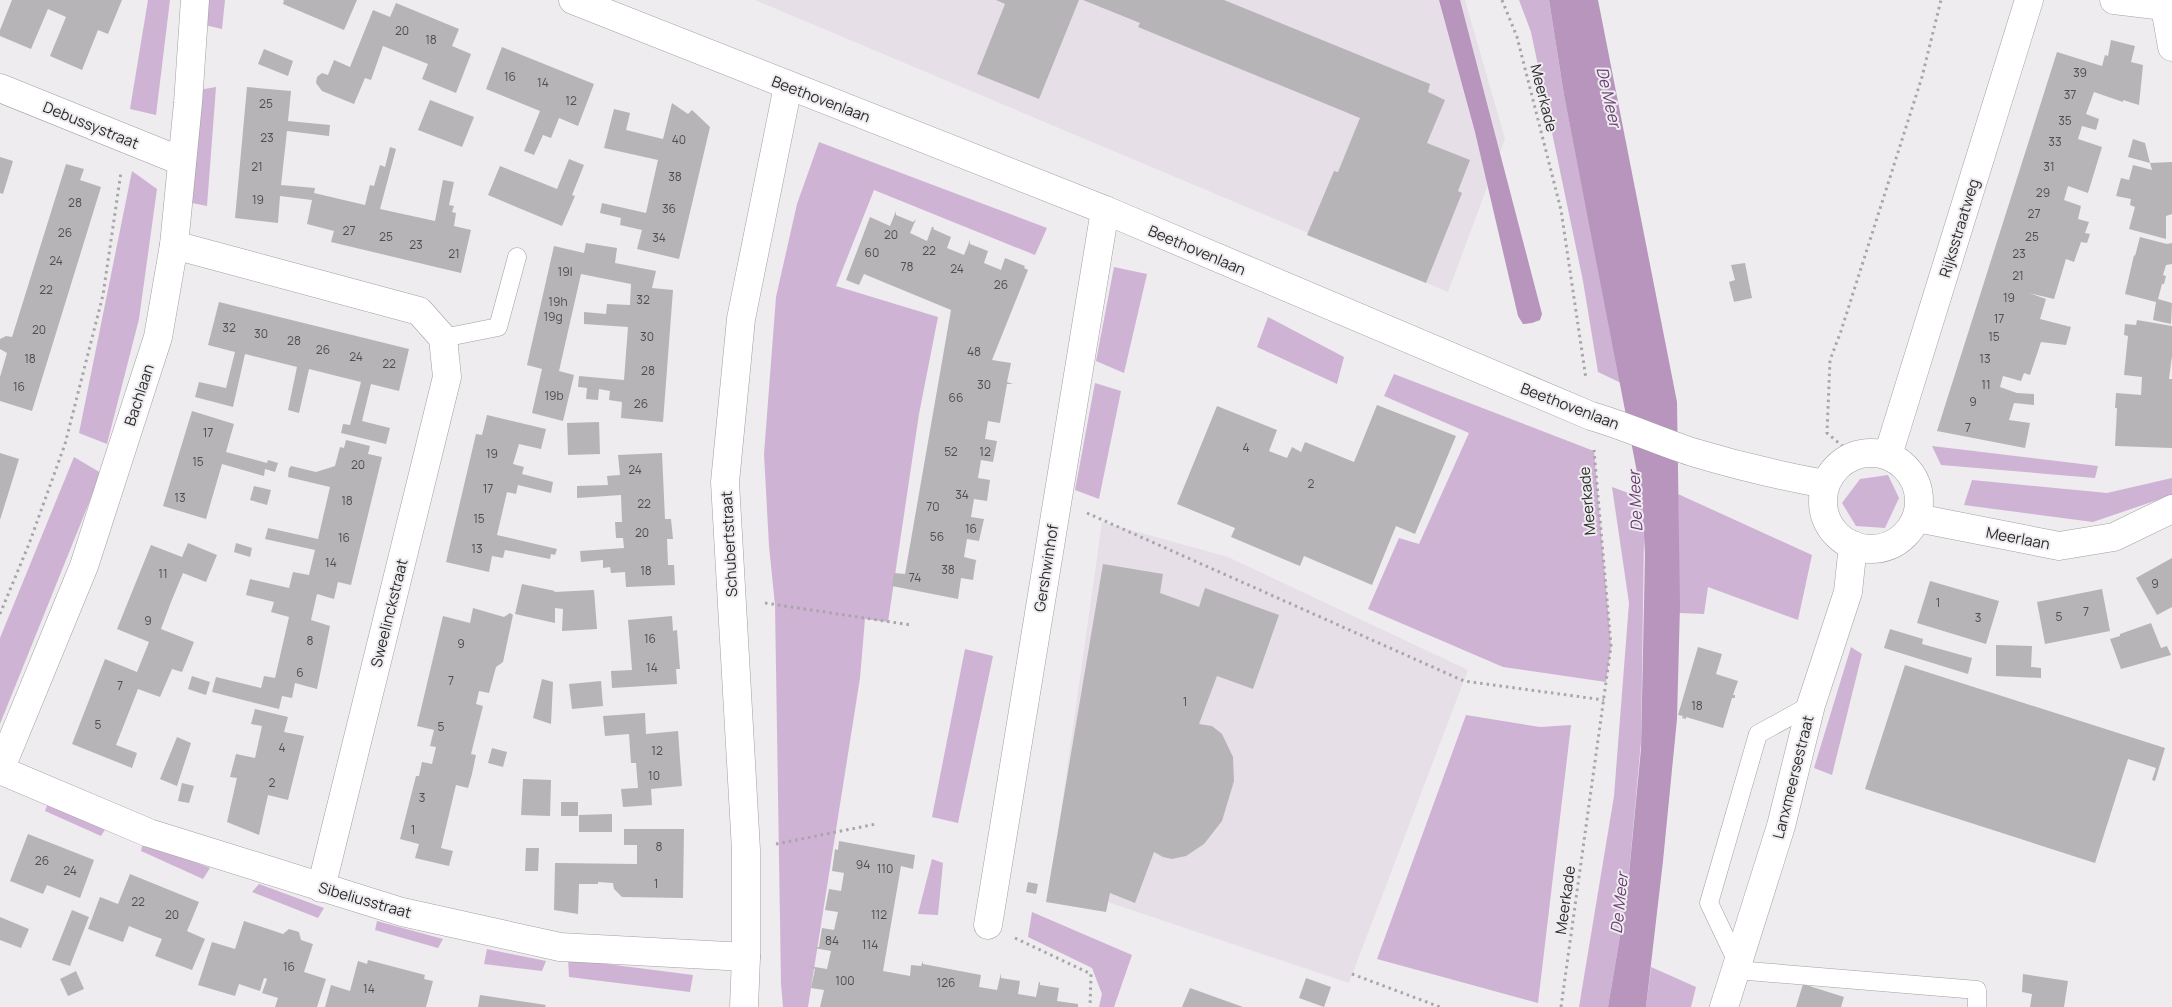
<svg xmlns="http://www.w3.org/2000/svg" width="2172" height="1007" font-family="Manrope,sans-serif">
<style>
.built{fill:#e7dfe8}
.green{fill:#cfb3d4}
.water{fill:#b795bd}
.building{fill:#b7b4b7}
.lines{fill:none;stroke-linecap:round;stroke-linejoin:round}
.service-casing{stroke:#a29fa2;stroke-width:19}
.minor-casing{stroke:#a29fa2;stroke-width:29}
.tertiary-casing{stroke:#a29fa2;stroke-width:29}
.path{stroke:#a7a6a8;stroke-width:3;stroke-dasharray:2.5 4;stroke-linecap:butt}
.service{stroke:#fff;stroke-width:18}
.minor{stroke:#fff;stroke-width:28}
.tertiary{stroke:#fff;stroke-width:28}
.labels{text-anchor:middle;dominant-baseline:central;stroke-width:4;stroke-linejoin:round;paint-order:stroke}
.number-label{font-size:12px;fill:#4f4d4f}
.street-label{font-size:15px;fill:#2c2b2c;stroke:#eeecef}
.water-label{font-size:16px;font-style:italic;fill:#6a3e72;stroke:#eeecef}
</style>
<rect width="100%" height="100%" fill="#eeecef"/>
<!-- built -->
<g class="built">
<path d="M755,0H1465L1505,139L1448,292Z"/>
<path d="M1102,522L1228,557L1468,670L1349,983L1051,883Z"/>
</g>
<!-- green -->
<g class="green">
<path d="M148,0H170L156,115L130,109Z"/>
<path d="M208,0H225L222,29L205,25Z"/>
<path d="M1519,0H1549L1564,95L1621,383L1598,372L1583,281L1531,32Z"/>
<path d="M216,87L207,206L192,203L199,90Z"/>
<path d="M819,142L1047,228L1035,255L874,190L836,286L938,317L919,414L888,622L865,619L860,678L808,1007H783L781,984L775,605L769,546L764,454L776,297L797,204Z"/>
<path d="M132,171L157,189L139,319L107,444L79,433Z"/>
<path d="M1114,267L1147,274L1124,373L1096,361Z"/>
<path d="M1268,317L1344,357L1337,384L1257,347Z"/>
<path d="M1394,374L1594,451L1611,646L1606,682L1503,667L1368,609L1399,538L1419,544L1469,433L1384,396Z"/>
<path d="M1095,383L1121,391L1099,499L1075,490Z"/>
<path d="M1932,446L2098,466L2095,478L1941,465Z"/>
<path d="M74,457L101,473L0,724V638Z"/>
<path d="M1888,475L1899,498L1885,528L1856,526L1842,503L1860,479Z"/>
<path d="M2172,478V495L2093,522L1964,505L1972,480L2107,493Z"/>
<path d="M1612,487L1642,498L1644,537L1641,742L1627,895L1608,1007H1579L1614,796L1629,603Z"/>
<path d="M1678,494L1812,555L1798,620L1708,587L1704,614L1679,613Z"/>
<path d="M1851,647L1862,654L1832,775L1814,768Z"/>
<path d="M965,649L993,656L958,823L932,817Z"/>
<path d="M1466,715L1540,727L1571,725L1538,1003L1377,959Z"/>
<path d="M48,803L106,828L101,836L45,811Z"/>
<path d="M143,842L210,868L203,879L141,851Z"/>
<path d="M932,859L943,863L938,915L918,914Z"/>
<path d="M259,884L324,908L318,918L252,892Z"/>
<path d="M1032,912L1132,955L1114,1007H1099L1102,994L1092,968L1028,937Z"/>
<path d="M377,921L443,939L438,948L375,930Z"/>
<path d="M487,949L546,961L542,971L484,964Z"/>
<path d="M568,959L693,975L690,992L569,977Z"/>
<path d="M1651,967L1696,987L1691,1007H1646Z"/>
</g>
<!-- water -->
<g class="water">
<path d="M1439,0H1460L1542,314L1540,320L1532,323L1523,324L1518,316L1475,132Z"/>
<path d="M1549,0H1598L1677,402L1680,605L1677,719L1663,861L1646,1007H1608L1627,895L1641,749L1645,554L1642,498L1564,95Z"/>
</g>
<!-- building -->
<g class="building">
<path d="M12,0H122L108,34L98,30L82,70L50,56L66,17L48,9L31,49L0,36V30Z"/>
<path d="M284,0H357L344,30L283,4Z"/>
<path d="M996,0H1079L1039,99L977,74L1005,4Z"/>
<path d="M1083,0H1224L1430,84L1428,92L1445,100L1427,143L1470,160L1458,191L1462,193L1426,283L1307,235L1334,171L1338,172L1360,118L1138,27L1140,23Z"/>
<path d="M396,3L459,29L452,46L471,54L456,93L422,79L428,64L383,46L371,80L365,78L354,104L322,91L316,83L317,77L322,73L328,75L334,60L350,67L373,10L390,17Z"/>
<path d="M2111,40L2135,46L2131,62L2143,65L2139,105L2123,100V102L2094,92L2086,114L2099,119L2096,130L2082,126L2078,139L2102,147L2088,193L2068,186L2064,200L2081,206L2078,219L2089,222L2085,233L2090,234L2087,243L2081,242L2074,262L2066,259L2054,299L2029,293L2046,299L2040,319L2071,327L2066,345L2041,342L2030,375L2024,373L2021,381L2003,376L2000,387L2017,393L2034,394V405L2014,403L2009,420L2030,423L2025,448L1937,431L2057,52L2102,66L2105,55L2108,56Z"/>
<path d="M502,47L594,84L578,126L559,118L551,138L543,135L534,155L524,151L540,111L486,89Z"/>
<path d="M264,49L293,61L288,76L258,64Z"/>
<path d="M247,87L291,91L288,121L330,125L329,136L287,131L281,185L315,188L314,193L365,205L370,185L374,186L380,165L385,167L390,147L396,149L380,209L435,221L443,180L454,182L449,205L454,206L452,212L456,213L454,226L471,230L461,273L331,242L334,231L307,224L312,200L280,196L278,223L235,218Z"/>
<path d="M430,100L474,117L462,147L418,130Z"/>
<path d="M672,103L688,114L692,110L710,127L679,259L637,249L642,230L620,225L621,218L600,213L602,203L646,213L658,160L604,148L614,109L630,113L626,130L663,139Z"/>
<path d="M2133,139L2145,143L2150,163L2172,162V214L2166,216V239L2129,229L2135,207L2130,205L2131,199L2116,196L2121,178L2129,180L2133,165L2152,170L2150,163L2128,157Z"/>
<path d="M0,157L13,161L3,194L0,193Z"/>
<path d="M569,159L584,165L572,195L575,196L562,226L488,195L500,166L557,189Z"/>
<path d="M66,164L84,169L80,180L101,187L32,411L0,401V377L7,353L0,349V339L6,336L12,337L13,334Z"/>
<path d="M896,211V215L913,222L916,219L910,233L927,241L932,227H934L933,229L951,237L947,248L964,255L970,240V244L988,251L984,263L1001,270L1005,258L1025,266L1024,268L1028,270L992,360L1011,363L1007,382L1013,384H1007L1000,423L988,421L985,439L997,441L993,462L981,460L978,478L990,480L987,501L974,499L971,517L984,519L979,541L967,539L964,557L980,561L976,560L973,580L961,578L958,599L892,586L894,573L905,574L951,310L864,274L859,285L846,280L870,217L890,226Z"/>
<path d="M2140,237L2167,244L2172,243V264L2166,265L2163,275L2166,276L2164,284H2162L2158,299L2172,303L2171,324L2153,320L2156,302L2125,294L2134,255L2135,256Z"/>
<path d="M586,243L617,248L615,263L656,271L652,288L673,290L663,422L621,418L622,402L609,400L610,391L599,389L598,400L586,399L587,388L578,387L579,376L624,380L628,327L584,324V312L606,314L607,304L630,305L631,284L581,274L559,371L574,375L563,421L532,413L542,369L527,365L554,246L584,253Z"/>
<path d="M1745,263L1752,298L1734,302L1729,282L1735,280L1731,265Z"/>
<path d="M219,302L409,349L399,391L371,384L362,421L390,428L386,444L341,433L343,424L350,425L361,382L309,369L299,413L288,410L297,367L245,354L233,407L195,397L199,382L226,388L235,352L208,345Z"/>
<path d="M2137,320L2172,326V356L2169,379H2172V448L2115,446L2117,408H2115L2116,393L2141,395L2142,377L2124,375L2128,336L2124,335L2125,324L2136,325Z"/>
<path d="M1377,405L1456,436L1415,534L1396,526L1372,585L1304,556L1300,566L1231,537L1235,528L1177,504L1217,406L1277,430L1269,451L1287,458L1292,447L1301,452L1305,442L1354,462Z"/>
<path d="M192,411L234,424L226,452L267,463L268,460L278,463L275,472L265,469L264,476L222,464L206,519L163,506Z"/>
<path d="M487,415L546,429L541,449L519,444L513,464L524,467L522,474L553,482L551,493L518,485L516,494L507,492L497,535L557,549L555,555L551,554L550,559L505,550L503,558L492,556L489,572L446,562L476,434L482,435Z"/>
<path d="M599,422L600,454L568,455L567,423Z"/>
<path d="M346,440L370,446L368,454L382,457L351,585L338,582L334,599L317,594L311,620L330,626L317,689L295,683L292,698L282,696L279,709L212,692L216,677L261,688L264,676L275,678L289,617L271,612L274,602L246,595L250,579L289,588L293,572L309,575L315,550L265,539L268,528L318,539L330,487L288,477L289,469L291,466L316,472L335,466L340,447L344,448Z"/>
<path d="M0,453L19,459L0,520Z"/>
<path d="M662,453L665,519H671L673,539H667L668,565H674L675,585L626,587L625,572L611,573L610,567L603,568V560L581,562L580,551L624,548L623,538H616L615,522H622L621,495L577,498V486L608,485L607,476L620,475L618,455Z"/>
<path d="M254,486L271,490L267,505L250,500Z"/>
<path d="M188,543L217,555L206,582L183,573L171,602L161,629L194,642L182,672L172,669L160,697L138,689L116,745L137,753L132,768L72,744L105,659L137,672L149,642L117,629L151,545L182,557Z"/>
<path d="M236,543L252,548L250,557L234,552Z"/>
<path d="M2172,558V607L2157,615L2136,578Z"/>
<path d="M1103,564L1163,574L1160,593L1199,607L1205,588L1279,615L1253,689L1217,676L1199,724L1212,726L1222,734L1233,757L1234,781L1222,821L1204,844L1186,856L1172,859L1163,857L1154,852L1135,903L1110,893L1106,912L1046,902Z"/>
<path d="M1930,581L1999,601L1986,644L1917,623Z"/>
<path d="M522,584L555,591L554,592L594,590L597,629L562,631L563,609L555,608V623L515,614Z"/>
<path d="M2102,589L2110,631L2045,644L2037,602Z"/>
<path d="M473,608L504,617L510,613L513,615L503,662L496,667L489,693L479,691L476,704L483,706L471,754L476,755L472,774L468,788L456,785L441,848L453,851L449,866L415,858L419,844L400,839L416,776H419L422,762L432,764L436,747L430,746L434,730L417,726L443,616L470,623Z"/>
<path d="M672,616L673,631L677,630L680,669H676L677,684L612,688L611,671L632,670L628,620Z"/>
<path d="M2151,623L2161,648L2167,646L2171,655L2121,669L2110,639L2120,636V634Z"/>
<path d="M1890,629L1923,639L1922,644L1972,658L1968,674L1884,648Z"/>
<path d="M1996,645L2032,646L2031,667L2041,668V678L1996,676Z"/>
<path d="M1698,647L1722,654L1716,674L1738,681L1733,695H1735V698H1732L1723,728L1686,717V719L1682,718L1683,716L1678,715Z"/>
<path d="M1905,665L2165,748L2155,781L2152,780L2156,768L2128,759L2095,863L1865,789Z"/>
<path d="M192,676L210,682L206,695L188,689Z"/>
<path d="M542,679L553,682L551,724L533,718Z"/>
<path d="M601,681L603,706L572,709L569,684Z"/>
<path d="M255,709L288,717L284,732L304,736L288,800L268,795L259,835L227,822L237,778L230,777L236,754L255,758L262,726L251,724Z"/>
<path d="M645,713L646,734L678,731L682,786L651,789L652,805L623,807L621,789L638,788L636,763H631L629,734L605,736L603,716Z"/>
<path d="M177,737L191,743L177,786L160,779Z"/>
<path d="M492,748L507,752L503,767L488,763Z"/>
<path d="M523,779L551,780L550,816L521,815Z"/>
<path d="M182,783L194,786L189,803L178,801Z"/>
<rect x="561" y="802" width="17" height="14"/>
<path d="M612,814V832H579V815Z"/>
<path d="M624,829H684L683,898L622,897L614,889L613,883L598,882V884H579L578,914L554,910L555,863L637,864V845H624Z"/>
<path d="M28,834L94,860L80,898L47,885L43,894L10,881Z"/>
<path d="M839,841L915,855L913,869L901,866L883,971L910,976L911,965L921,966L923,961V964L981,975L979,987L997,990L1001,973V978L1020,981L1018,994L1036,997L1039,982H1040V985L1059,988L1057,1001L1078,1004V1007H820L824,990L811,988L815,969L809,966L827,969L831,951L814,948L819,947L822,928L834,930L838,912L825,910L829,889L841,891L844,873L832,871L835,849L838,850Z"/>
<path d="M526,848H539L538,871H525Z"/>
<path d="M130,874L199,902L187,931L205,939L192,970L155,956L162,939L146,933L129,926L123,942L88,929L100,897L118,904Z"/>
<path d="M1028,882L1038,884L1036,894L1026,892Z"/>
<path d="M72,910L89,917L70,966L52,960Z"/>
<path d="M0,917L29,929L21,948L0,940Z"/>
<path d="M244,921L283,934L289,929L299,932L301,940L313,944L304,972L326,979L317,1007H275L278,998L262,993L267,979L264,978L260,991L239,984L235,996L198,985L212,942L235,949Z"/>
<path d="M368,960L425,975L424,979L433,981L426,1007H325L331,985L350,991L358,961L367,964Z"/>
<path d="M76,971L84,989L68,996L60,979Z"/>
<path d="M2023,974L2068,981L2064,1007H2030L2032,994L2022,992Z"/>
<path d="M1306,978L1331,987L1324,1007L1299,998Z"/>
<path d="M1803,984L1844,997L1841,1007H1796Z"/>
<path d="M1190,988L1243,1007H1182Z"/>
<path d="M480,995L546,1005L545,1007H478Z"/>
</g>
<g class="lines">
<!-- service casing -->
<g class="service-casing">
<g id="service">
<path d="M443,338L498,327L517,257"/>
<path d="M1738,964L1709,903L1758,734L1811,705"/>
<path d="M1736,970L1977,990V1007"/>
</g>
</g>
<!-- minor casing -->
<g class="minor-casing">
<g id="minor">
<path d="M573,0L1105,210L1591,416C1626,426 1658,441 1692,452C1735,465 1781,476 1825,484"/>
<path d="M2114,0L2172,7"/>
<path d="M2165,7L2172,47"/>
<path d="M0,88L181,161"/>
<path d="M174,245L419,311L443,338L447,377L321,888"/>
<path d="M1917,518L2059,546L2114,537L2172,509"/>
<path d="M0,770L84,566L158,337L174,245L188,103L195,0"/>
<path d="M0,770L149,833L402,912L560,947L746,957"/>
<path d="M988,925L1105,210"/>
<path d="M744,1007L746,957V850L725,482L741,319L788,86"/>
</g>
</g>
<!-- tertiary casing -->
<g class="tertiary-casing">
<g id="tertiary">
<circle cx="1871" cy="501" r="48"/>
<path d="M1888,455L2029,0"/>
<path d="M1724,1007L1781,826L1811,705L1848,592L1853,545"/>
</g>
</g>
<!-- path -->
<g class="path">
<path d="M1502,0L1517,37L1561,210L1586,379"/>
<path d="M1853,455L1827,433L1830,360L1841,331L1922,77L1941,0"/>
<path d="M1087,513L1464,681L1604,700"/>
<path d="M765,603L911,625"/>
<path d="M0,614L29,544L65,444L103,295L121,172"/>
<path d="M776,844L876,824"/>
<path d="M1015,938L1091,974L1090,1007"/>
<path d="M1352,974L1440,1007"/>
<path d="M1561,1007L1611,646L1594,450"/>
</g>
<!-- service -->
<use href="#service" class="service"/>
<!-- minor -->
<use href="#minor" class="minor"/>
<!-- tertiary -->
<use href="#tertiary" class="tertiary"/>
</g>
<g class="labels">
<!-- number labels -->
<g class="number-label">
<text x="402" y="30">20</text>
<text x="431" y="39">18</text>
<text x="2080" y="72">39</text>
<text x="510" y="76">16</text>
<text x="543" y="82">14</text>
<text x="2070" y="94">37</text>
<text x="571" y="100">12</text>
<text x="266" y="103">25</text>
<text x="2065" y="120">35</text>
<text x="267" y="137">23</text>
<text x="679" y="139">40</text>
<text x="2055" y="141">33</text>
<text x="257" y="166">21</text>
<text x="2049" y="166">31</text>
<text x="675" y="176">38</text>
<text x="2043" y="192">29</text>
<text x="258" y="199">19</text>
<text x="75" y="202">28</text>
<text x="669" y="208">36</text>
<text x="2034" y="213">27</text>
<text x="349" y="230">27</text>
<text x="65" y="232">26</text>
<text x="891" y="234">20</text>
<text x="386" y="236">25</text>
<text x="2032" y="236">25</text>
<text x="659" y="237">34</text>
<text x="416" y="244">23</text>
<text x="929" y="250">22</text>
<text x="872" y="252">60</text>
<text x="454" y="253">21</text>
<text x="2019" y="253">23</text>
<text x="56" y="260">24</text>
<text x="907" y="266">78</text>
<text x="957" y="268">24</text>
<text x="565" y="271">19l</text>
<text x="2018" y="275">21</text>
<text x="1001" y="284">26</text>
<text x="46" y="289">22</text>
<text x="2009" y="297">19</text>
<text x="643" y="299">32</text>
<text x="558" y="301">19h</text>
<text x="553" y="316">19g</text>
<text x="1999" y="318">17</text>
<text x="229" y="327">32</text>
<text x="39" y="329">20</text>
<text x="261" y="333">30</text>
<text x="647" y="336">30</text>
<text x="1994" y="336">15</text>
<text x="294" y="340">28</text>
<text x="323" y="349">26</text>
<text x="974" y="351">48</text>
<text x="356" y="356">24</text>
<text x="30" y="358">18</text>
<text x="1985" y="358">13</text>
<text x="389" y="363">22</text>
<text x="648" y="370">28</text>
<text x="984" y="384">30</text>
<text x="1986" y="384">11</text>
<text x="19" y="386">16</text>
<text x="554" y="395">19b</text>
<text x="956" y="397">66</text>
<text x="1973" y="401">9</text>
<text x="641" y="403">26</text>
<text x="1968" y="427">7</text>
<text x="208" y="432">17</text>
<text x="1246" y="447">4</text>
<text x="951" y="451">52</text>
<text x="985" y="451">12</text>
<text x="492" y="453">19</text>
<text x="198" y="461">15</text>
<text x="358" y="464">20</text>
<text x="635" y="469">24</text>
<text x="1311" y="483">2</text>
<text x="488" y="488">17</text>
<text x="962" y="494">34</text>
<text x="180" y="497">13</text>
<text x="347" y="500">18</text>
<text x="644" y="503">22</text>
<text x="933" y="506">70</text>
<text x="479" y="518">15</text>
<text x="971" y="528">16</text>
<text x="642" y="532">20</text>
<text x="937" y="536">56</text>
<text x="344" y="537">16</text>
<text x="477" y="548">13</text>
<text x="331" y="562">14</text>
<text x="948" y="569">38</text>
<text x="646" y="570">18</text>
<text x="163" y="573">11</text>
<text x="915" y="577">74</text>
<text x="2155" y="583">9</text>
<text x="1938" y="602">1</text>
<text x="2086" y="611">7</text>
<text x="2059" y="616">5</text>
<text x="1978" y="617">3</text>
<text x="148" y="620">9</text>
<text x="650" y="638">16</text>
<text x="310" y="640">8</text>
<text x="461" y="643">9</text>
<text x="652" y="667">14</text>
<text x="300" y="672">6</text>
<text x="451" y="680">7</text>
<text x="120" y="685">7</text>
<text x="1185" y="701">1</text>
<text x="1697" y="705">18</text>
<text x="98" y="724">5</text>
<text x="441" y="726">5</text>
<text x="282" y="747">4</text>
<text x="657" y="750">12</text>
<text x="654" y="775">10</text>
<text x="272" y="782">2</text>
<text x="422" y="797">3</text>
<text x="413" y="829">1</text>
<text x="659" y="846">8</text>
<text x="42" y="860">26</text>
<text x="863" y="864">94</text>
<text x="885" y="868">110</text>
<text x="70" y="870">24</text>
<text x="656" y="883">1</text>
<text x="138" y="901">22</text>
<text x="172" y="914">20</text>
<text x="879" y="914">112</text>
<text x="832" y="940">84</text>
<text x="870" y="944">114</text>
<text x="289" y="966">16</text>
<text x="845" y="980">100</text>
<text x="946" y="982">126</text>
<text x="369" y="988">14</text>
</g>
<!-- street labels -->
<g class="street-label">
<text transform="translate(1544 98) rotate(76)">Meerkade</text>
<text transform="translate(821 99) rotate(21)">Beethovenlaan</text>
<text transform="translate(91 125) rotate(22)">Debussystraat</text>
<text transform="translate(1959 228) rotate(-73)">Rijksstraatweg</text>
<text transform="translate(1197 250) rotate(23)">Beethovenlaan</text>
<text transform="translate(139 395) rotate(-72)">Bachlaan</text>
<text transform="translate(1570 406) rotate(21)">Beethovenlaan</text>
<text transform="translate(1587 501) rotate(-95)">Meerkade</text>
<text transform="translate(2018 538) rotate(11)">Meerlaan</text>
<text transform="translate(729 544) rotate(-93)">Schubertstraat</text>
<text transform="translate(1046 568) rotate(-81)">Gershwinhof</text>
<text transform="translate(389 613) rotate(-76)">Sweelinckstraat</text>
<text transform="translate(1793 777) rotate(-76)">Lanxmeersestraat</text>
<text transform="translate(365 900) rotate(16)">Sibeliusstraat</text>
<text transform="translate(1565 900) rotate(-82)">Meerkade</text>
</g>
<!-- water labels -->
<g class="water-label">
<text transform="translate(1609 97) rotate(77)">De Meer</text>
<text transform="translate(1635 501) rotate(-93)">De Meer</text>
<text transform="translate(1619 903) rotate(-84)">De Meer</text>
</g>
</g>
</svg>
